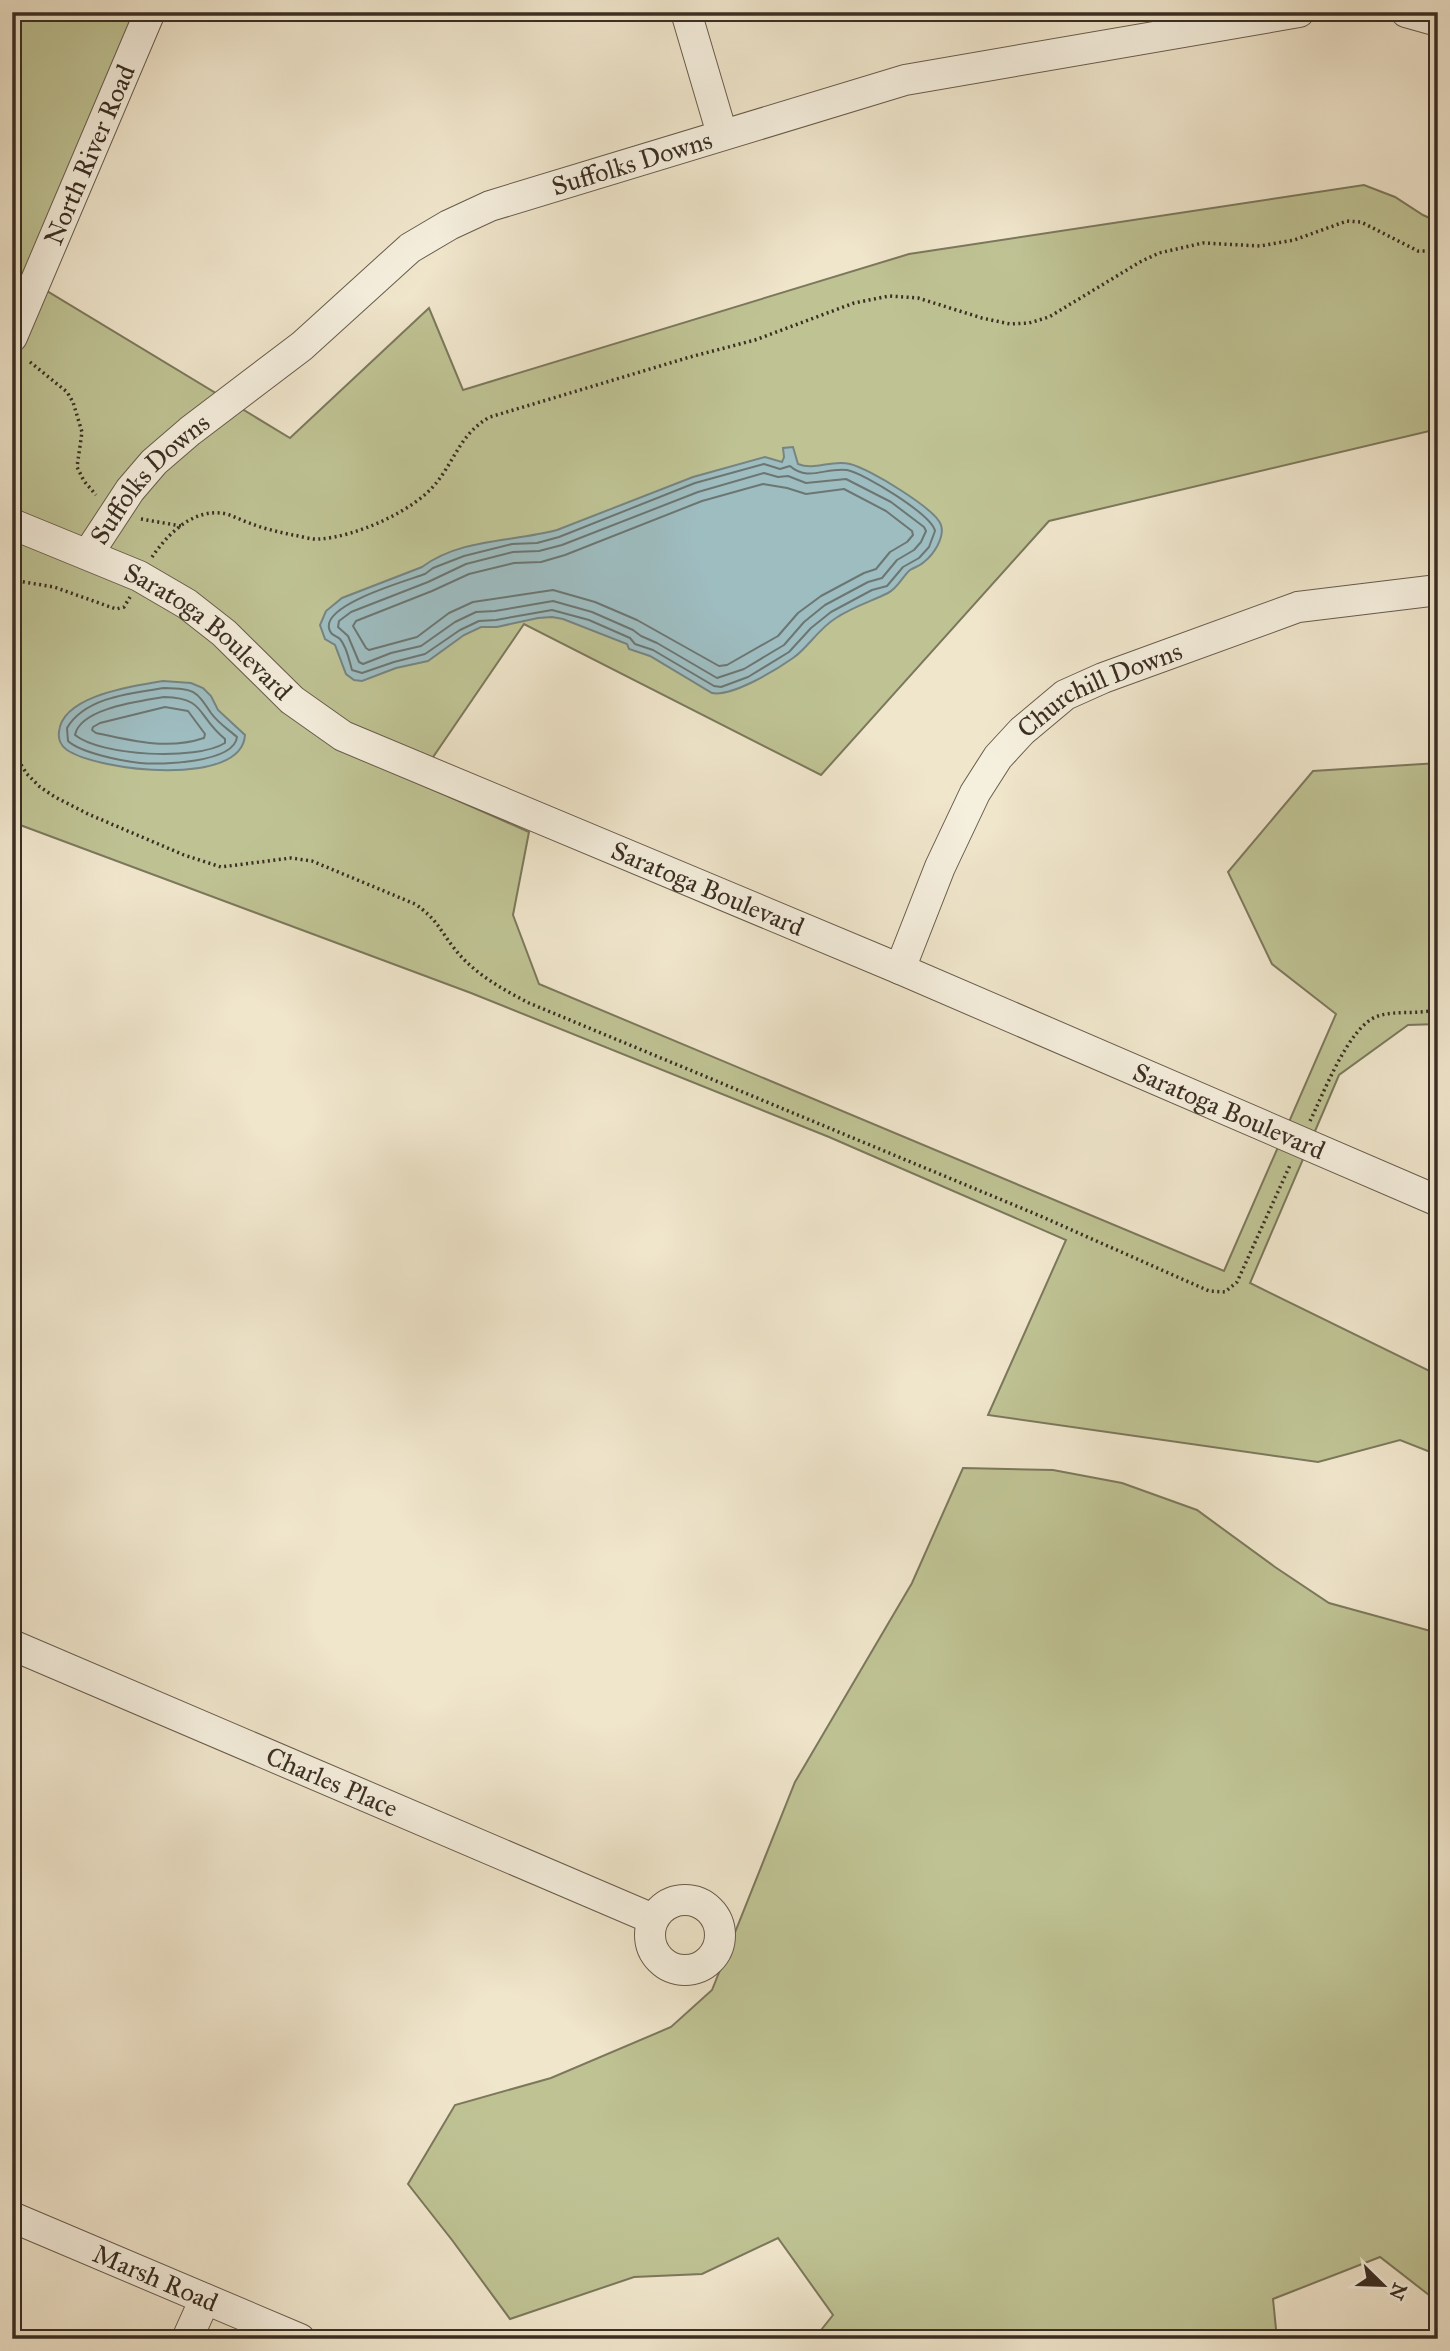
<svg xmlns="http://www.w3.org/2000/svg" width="1450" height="2351" font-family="'IM FELL Great Primer',serif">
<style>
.green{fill:#bfc394;stroke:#7c785c;stroke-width:2}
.water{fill:#9ebdc1;stroke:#768482;stroke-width:2}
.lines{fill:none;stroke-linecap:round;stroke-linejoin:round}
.shore{stroke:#6c7672;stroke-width:2}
.minor-casing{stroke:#685c4d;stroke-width:32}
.path{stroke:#3a2e23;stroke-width:3.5;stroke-dasharray:2 3.5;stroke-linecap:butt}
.minor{stroke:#f5efde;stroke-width:30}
.labels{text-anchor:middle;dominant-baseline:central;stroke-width:5;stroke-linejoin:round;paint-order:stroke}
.street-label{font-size:26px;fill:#3a2e23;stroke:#f5efde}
</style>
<rect width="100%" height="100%" fill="#f0e6cc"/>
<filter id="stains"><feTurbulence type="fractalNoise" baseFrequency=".00286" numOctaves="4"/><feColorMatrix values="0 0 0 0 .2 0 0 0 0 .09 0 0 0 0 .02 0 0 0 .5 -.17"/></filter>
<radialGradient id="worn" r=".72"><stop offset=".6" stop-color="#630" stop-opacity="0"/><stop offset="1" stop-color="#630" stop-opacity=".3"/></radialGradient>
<!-- green -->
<g class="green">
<path d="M12,12H137L24,277L290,438L429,308L463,390L909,254L1364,185L1395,197L1423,215L1438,222V429L1049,521L821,775L524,624L416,782L529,832L513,915L539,984L1224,1271L1336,1014L1272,964L1228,872L1313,771L1438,763V1024L1408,1025L1339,1075L1250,1283L1438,1375V1455L1400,1440L1318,1462L988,1415L1066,1240L829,1137L471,993L12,822Z"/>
<path d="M963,1468L1053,1470L1122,1483L1197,1510L1275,1567L1329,1603L1438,1633V2302L1380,2257L1273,2299L1277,2339H814L833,2315L778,2238L702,2274L634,2277L510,2319L452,2240L408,2184L455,2105L551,2078L671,2027L712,1990L795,1782L912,1583Z"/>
</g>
<!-- water -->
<g class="water">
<path d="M793,447L798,464C815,471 832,459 850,464C868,468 936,509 941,525C945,538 933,555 924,562C920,566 915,567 910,570C902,577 898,588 888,593C872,601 852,607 836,618C818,629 807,649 793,658C776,670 732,697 712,693L650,656L629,649L627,644L563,619L552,617L538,618L497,627H481L464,635L428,661L396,668L362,681L354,680L346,674L335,645L325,639L320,625L326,611L342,598L422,567C461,538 513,542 557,530L693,477L765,457L782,462L784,457L783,448Z"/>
<path d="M163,681L191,683L203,688L211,696L218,710L245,735C242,788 98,771 67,750C61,746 58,739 59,732C62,695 135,686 163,681Z"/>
</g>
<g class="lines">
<!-- shore -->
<g class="shore">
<path d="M764,464L780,469L790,466C808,482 826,467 847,470C864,473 932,515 935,531L929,547L919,558L903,567L887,586L872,590L831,612L811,628L789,652L748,677L721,687L714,686L653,650L635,644L630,638L589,620L552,610L496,620L479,621L460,630L425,654L394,662L362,673L352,670C349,660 347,647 340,639C335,635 330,635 329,628C324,604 406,581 425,574L433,568L464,556L512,544L537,543L559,537L695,483Z"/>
<path d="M764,473L778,477L788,476L806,483L846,479L891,502L924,527L926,531L921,542L914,550L897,560L882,578L868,582L825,605L804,622L784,645L744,669L717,678L657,643L641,636L633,630L592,612L553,601L495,611L476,612L455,622L421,646L391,653L363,664L359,662L348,636L338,627L339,621L351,612L428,582L466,564L513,552L539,551L562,545L698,492Z"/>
<path d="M763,484L787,488L806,494L844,489L886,511L912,531L913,535L907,542L890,552L876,569L864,573L821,596L798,613L778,636L727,665L719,666L637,620L595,602L553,590L473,602L449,613L417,637L369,650L366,648L353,626L356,621L432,591L469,574L514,563L541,562L565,555L702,501Z"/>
<path d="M164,688C194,689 195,689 211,713C218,723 229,730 237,737C234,763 161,765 140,763C122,761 81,753 68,741L67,728C85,697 132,693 164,688Z"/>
<path d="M164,697C206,698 196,715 225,739V743C196,761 101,756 75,735C80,708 141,701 164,697Z"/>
<path d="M165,707L188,711L205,734L204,738C168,750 132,741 96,733L92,730L93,727L100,723Z"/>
</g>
<!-- minor casing -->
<g class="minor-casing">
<g id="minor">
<path d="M686,12L722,134"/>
<path d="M1406,12L1438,21"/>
<path id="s1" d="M12,337L150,12"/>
<path id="s2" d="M12,524L139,576L187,604L224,633L292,700L343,736L900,969L1438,1201"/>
<path id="s3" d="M88,554L130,490L154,462L190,431L302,346L410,248L449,225L490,206L905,80L1299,12"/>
<path id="s4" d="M900,969L940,867L975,793L998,757L1022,731L1065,695L1103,678L1298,607L1438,590"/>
<path id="s5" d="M12,1645L653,1919"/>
<circle cx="685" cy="1935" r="35"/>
<path id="s6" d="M12,2217L300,2339"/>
<path d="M187,2339L205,2299"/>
</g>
</g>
<!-- path -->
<g class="path">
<path d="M30,362L67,392L73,402L82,432L77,467L84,481L96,495"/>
<path d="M141,519L181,526"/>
<path d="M152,557C167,535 191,510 221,513C231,514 242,521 252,524C265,529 279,532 293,535C301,536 311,540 319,539C355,537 415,511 437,482C456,458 461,433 490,417L690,357L755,340L854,303L889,296L918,298L982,318L1010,324L1029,323L1049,317L1140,262L1159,253L1203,243L1260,246L1294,240L1347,221L1361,222L1418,251H1438"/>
<path d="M12,580L54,587L116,609L124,607L130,597"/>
<path d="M12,751L27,774L40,787L55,797L88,814L184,855L221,867L291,858L312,861L415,904C437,919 439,929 454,948C473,973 502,989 529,1003L1038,1215L1209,1291L1225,1292L1237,1282L1291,1163"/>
<path d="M1310,1121C1323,1095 1349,1025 1378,1016C1396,1010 1418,1015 1438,1009"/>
</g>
<!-- minor -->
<use href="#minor" class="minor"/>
</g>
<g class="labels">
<!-- street labels -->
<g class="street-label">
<text stroke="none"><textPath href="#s1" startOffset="198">North River Road</textPath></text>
<text stroke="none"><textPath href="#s3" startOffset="686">Suffolks Downs</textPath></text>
<text stroke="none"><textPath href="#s3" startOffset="98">Suffolks Downs</textPath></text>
<text stroke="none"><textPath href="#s2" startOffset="226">Saratoga Boulevard</textPath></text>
<text stroke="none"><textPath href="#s4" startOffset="359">Churchill Downs</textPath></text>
<text stroke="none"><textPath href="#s2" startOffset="793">Saratoga Boulevard</textPath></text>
<text stroke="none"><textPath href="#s2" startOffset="1360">Saratoga Boulevard</textPath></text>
<text stroke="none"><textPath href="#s5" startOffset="348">Charles Place</textPath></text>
<text stroke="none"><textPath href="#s6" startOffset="156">Marsh Road</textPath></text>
</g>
</g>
<!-- margin -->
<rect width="1450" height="2351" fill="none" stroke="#f0e6cc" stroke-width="42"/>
<rect x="14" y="14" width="1422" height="2323" fill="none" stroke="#3a2e23" stroke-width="3.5"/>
<rect x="21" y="21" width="1408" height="2309" fill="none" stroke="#3a2e23" stroke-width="2"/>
<!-- north arrow -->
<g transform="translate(1383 2285) rotate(113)" stroke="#f5efde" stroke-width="5" paint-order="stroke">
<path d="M0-5L12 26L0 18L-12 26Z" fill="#3a2e23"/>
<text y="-10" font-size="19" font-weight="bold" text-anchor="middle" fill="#3a2e23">N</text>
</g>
<rect width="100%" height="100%" filter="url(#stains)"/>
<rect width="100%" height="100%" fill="url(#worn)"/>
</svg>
